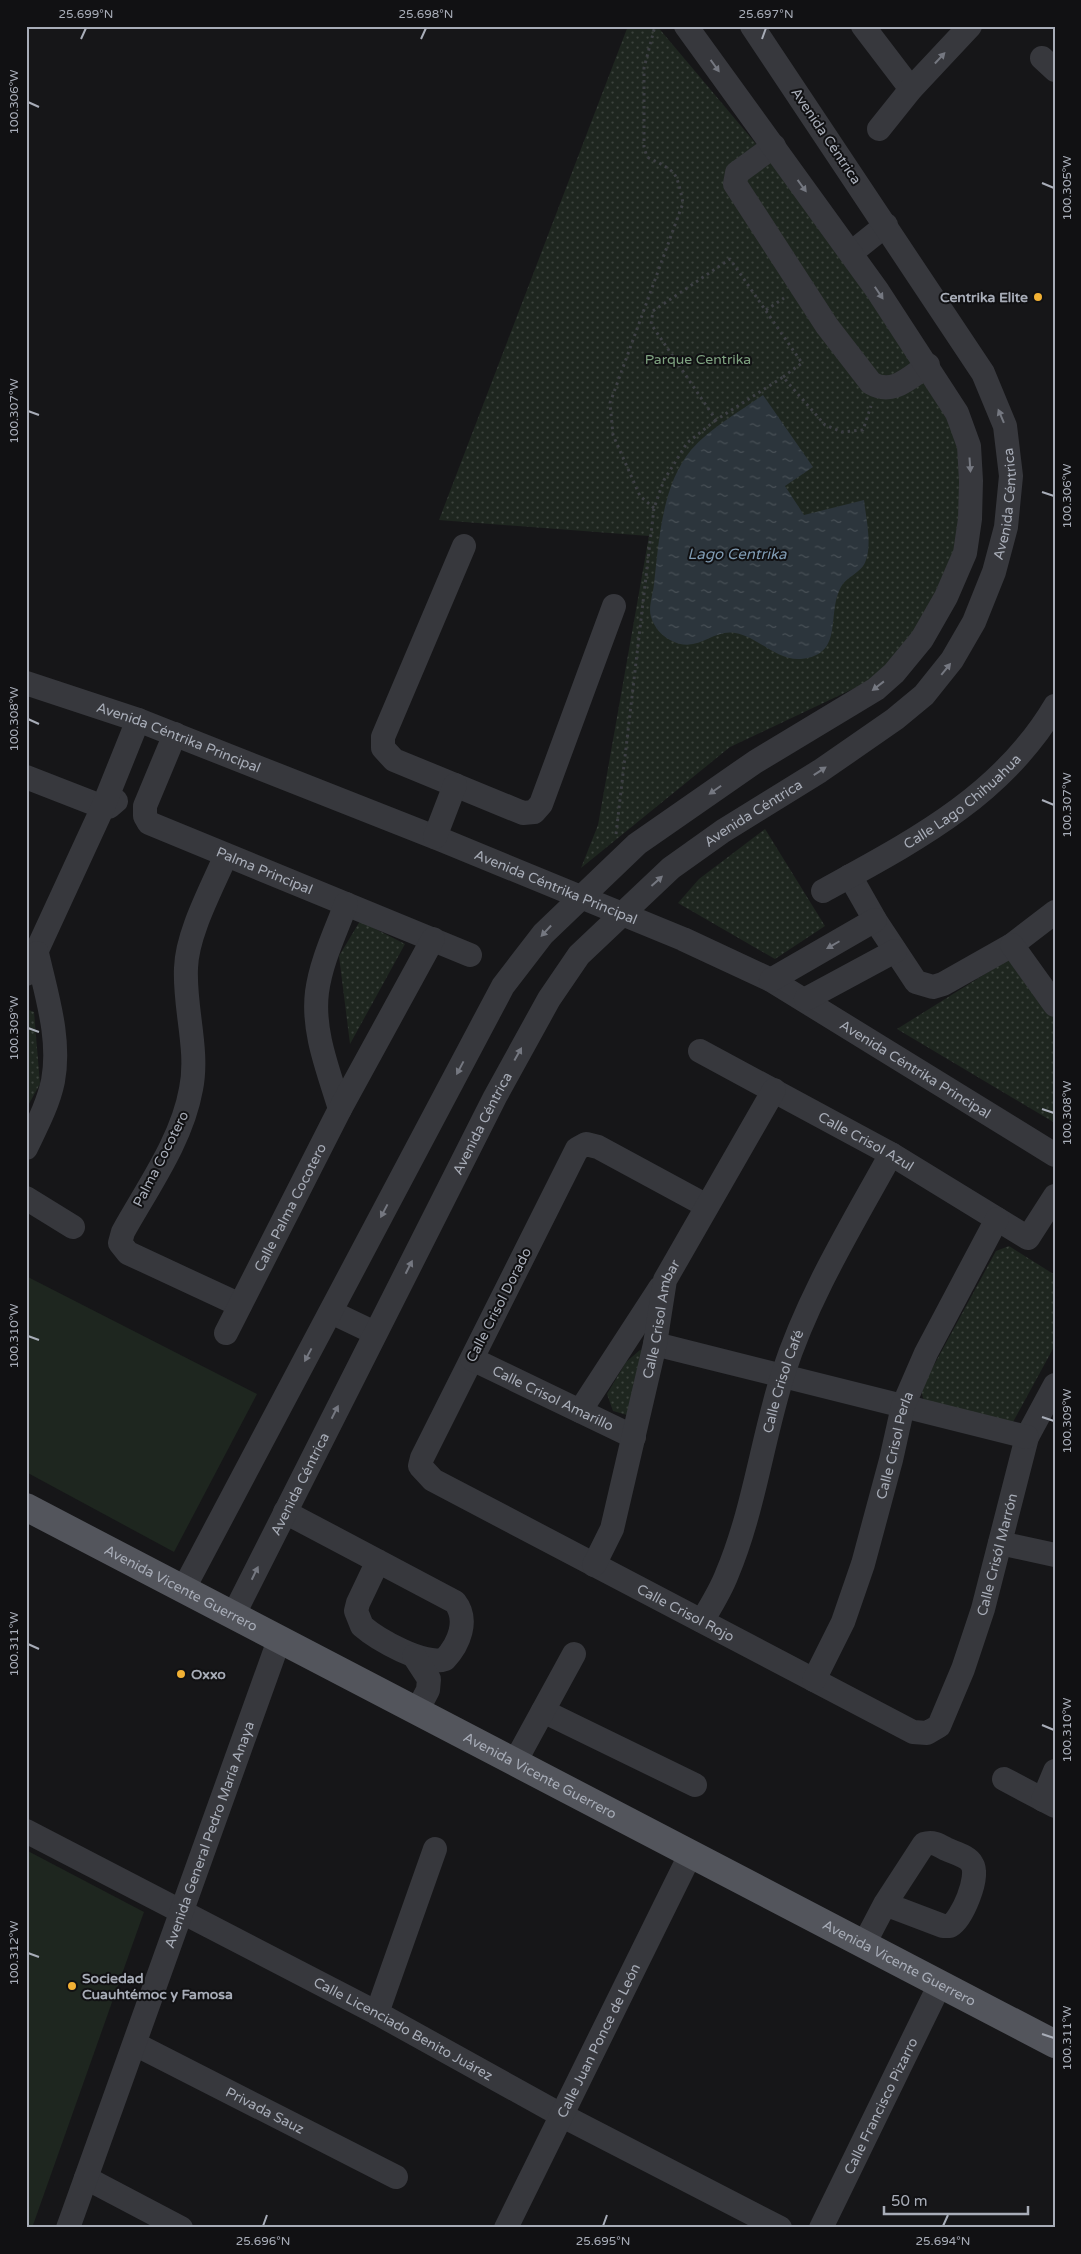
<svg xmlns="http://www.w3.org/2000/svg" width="1081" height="2254" font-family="'Varela Round',sans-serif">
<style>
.grass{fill:#1e261f}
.park{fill:url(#park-dots)}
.water{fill:url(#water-ripples)}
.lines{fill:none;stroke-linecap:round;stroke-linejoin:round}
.path{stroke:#3d3f44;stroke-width:3;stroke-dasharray:2.5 4;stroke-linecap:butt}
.minor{stroke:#37383d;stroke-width:24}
.major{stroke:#53555c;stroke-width:28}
.oneway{fill:#757881}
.ticks{fill:none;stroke:#a8adb8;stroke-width:2}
.poi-dot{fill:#f2b134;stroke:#111113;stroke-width:2}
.labels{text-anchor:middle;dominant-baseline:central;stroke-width:4;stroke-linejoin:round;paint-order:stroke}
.street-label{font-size:14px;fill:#a8adb8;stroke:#111113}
.poi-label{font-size:14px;font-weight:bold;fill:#a8adb8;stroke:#111113;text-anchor:start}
.park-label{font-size:14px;fill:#7fa381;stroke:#111113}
.water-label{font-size:15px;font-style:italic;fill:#7f9bb3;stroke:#111113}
.neatline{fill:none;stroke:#a8adb8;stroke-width:2}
.ticks-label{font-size:12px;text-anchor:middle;fill:#a8adb8}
</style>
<defs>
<pattern id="park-dots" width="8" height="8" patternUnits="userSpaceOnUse" patternTransform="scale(1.25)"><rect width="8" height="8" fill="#1e261f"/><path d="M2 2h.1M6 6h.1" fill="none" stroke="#3c433d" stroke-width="1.8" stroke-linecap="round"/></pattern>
<pattern id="water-ripples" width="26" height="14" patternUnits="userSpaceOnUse" patternTransform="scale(1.25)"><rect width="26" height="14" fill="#2c353c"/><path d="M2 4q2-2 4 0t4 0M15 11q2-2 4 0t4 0" fill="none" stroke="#485056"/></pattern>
</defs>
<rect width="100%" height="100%" fill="#161618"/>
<!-- grass -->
<g class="grass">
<path d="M26,1276L257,1394L174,1552L26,1472Z"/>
<path d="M26,1850L144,1912L32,2228H26Z"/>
</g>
<!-- park -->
<g class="park">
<path d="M628,26H657L848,253L966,447L961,554L893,670L730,747L581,868L598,825L649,536L439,520Z"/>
<path d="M765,829L825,926L775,959L678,903L699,879Z"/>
<path d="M360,921L405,944L350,1044L339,956Z"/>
<path d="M1009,959L1055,1018V1123L897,1029Z"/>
<path d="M26,1009L34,1012L40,1084L26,1109Z"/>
<path d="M1009,1246L1055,1275V1345L1013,1422L928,1405L923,1398L921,1389L996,1251Z"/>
<path d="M640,1350L644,1351L627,1415L613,1411L607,1394L626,1362Z"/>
</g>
<!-- water -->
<path class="water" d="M763,395L813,467L785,486L804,515L864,500C866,518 872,543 866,560C862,573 847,576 841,587C826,614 845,655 801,659C776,661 759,637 735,633C711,629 698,655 670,640C661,635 654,627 651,617C648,608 653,594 654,584C659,540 662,485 691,450C710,428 739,412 763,395Z"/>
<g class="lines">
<!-- path -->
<g class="path">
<path d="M766,310L784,298"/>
<path d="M783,377L802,363L730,259L653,311L651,324L716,420L783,377L825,425L842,432L863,430L871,406"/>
<path d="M654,508L640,496L613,435L610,403L683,203C676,170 677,172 647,157L644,147V68L655,26"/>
<path d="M616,834L654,508L664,480L687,443L716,420"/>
</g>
<!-- minor -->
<g class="minor">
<path d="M863,26L911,89"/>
<path d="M1042,58L1055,70"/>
<path d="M879,129L911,89L970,26"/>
<path d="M774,146L737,173L735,184L827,326L871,383C893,396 910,377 928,365"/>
<path d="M851,253L886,225"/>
<path d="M464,546L383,737V748L394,760L523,813L534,812L541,804L614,606"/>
<path id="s1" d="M26,683L138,720L442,840L683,939L771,980L1055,1155"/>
<path id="s2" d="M175,734L145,806V816L149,823L470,955"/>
<path d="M26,777L103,807H109L116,801"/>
<path d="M435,837L455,785"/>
<path d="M226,855C212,888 187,933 186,968C184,1008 199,1050 191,1089C182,1140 148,1187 123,1232L120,1243L128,1253L240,1305"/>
<path d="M850,876L875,920L916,982L933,987L943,984L1012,945L1055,912"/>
<path id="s3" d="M823,891C912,842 1001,797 1055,706"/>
<path d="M1012,945L1055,1005"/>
<path d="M26,974L103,807L138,720"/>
<path d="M771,980L875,920"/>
<path d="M806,999L895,951"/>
<path id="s4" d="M700,1051L891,1154L1028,1238L1055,1196"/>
<path d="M340,1109C329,1072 312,1032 317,992C321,962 335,933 346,904"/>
<path d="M26,1148C36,1127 48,1105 53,1081C61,1038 46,994 37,953"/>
<path d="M26,1198L73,1227"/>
<path id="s5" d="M707,1206L598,1147L586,1144L577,1149L422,1458L420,1466L433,1480L913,1732L927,1733L939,1726L963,1669L983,1609L1027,1437L1055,1385"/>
<path d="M331,1312L375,1333"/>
<path id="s6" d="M226,1333L340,1109L433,939"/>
<path d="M655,1344L1027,1437"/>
<path id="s7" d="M472,1359L634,1437"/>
<path d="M580,1411L660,1288"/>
<path d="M285,1512L455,1602C469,1620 459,1644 445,1659C425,1667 377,1639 362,1626L356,1611L358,1603L378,1561"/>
<path d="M1000,1543L1055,1555"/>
<path id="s8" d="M594,1565L612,1529L655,1344L665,1280L774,1090"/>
<path d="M183,1590L503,986L543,934L637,844L755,762L876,689L894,673L922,639L946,597L965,553L970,519L971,481L969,446L957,413L877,290L686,26"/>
<path id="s9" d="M233,1616L495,1097L549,999L579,955L671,868L723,831L820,771L895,719L924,695L952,660L974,622L994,572L1006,527L1011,476L1005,426L983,373L752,26"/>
<path id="s10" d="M702,1621C711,1606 721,1590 727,1574C754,1510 762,1440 783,1374C808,1296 852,1225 891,1154"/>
<path d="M414,1656L429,1679L428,1690L417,1711"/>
<path id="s11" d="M814,1680L843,1622L863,1564L891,1460L903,1406L926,1353L997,1219"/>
<path d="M543,1711L695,1785"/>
<path d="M515,1762L574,1654"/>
<path d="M1004,1779L1055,1806"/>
<path d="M1043,1800L1055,1771"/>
<path id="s12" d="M26,1831L377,2013L561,2115L780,2228"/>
<path d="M864,1944L885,1904L924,1844C933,1841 939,1845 946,1849C954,1853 968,1856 972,1864C980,1877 962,1919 950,1926H943L885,1904"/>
<path d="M377,2013L435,1849"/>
<path id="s13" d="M135,2044L396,2177"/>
<path d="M86,2178L181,2228"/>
<path id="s14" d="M68,2228L279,1640"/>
<path id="s15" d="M506,2228L691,1853"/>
<path id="s16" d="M821,2228L940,1984"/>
</g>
<!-- major -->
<path class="major" id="s17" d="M26,1507L1055,2044"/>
</g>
<!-- one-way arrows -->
<defs><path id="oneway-solid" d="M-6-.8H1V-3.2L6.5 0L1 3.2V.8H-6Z" transform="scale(1.25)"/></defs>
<g class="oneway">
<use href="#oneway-solid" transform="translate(940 58) rotate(-47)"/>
<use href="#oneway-solid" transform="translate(715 66) rotate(54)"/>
<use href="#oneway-solid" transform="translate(802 186) rotate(54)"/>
<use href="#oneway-solid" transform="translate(879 293) rotate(56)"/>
<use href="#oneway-solid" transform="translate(1001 416) rotate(-113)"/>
<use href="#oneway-solid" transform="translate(970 465) rotate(86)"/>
<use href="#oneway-solid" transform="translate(946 669) rotate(-51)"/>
<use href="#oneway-solid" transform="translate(878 686) rotate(142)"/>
<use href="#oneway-solid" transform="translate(820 771) rotate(-33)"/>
<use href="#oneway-solid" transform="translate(715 790) rotate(145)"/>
<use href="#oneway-solid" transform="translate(657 881) rotate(-42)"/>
<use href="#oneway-solid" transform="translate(546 931) rotate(133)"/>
<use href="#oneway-solid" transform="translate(833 945) rotate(150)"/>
<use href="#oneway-solid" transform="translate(518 1054) rotate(-61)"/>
<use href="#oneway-solid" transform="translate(460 1068) rotate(118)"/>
<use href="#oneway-solid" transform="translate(384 1211) rotate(118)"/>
<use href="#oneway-solid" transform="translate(409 1267) rotate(-63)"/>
<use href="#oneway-solid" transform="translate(308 1355) rotate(118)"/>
<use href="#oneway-solid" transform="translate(335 1412) rotate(-63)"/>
<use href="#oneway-solid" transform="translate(255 1573) rotate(-64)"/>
</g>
<!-- ticks -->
<path class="ticks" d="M81,39L86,28M421,39L426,28M762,39L766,28M28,102L39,107M1042,183L1054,188M28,411L39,415M1042,492L1054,496M28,719L39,724M1042,800L1054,805M28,1028L39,1032M1042,1109L1054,1113M28,1336L39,1340M1042,1417L1054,1421M28,1644L39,1649M1042,1725L1054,1730M28,1953L39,1957M1042,2034L1054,2038M263,2226L267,2215M603,2226L607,2215M943,2226L948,2215"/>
<!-- markers -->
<g class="poi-dot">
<circle cx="1038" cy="297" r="5"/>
<circle cx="181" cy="1674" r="5"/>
<circle cx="72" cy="1986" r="5"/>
</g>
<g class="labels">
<!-- street labels -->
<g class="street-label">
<text transform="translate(826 136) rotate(56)">Avenida Céntrica</text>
<text stroke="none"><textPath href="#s9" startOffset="1392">Avenida Céntrica</textPath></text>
<text stroke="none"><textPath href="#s1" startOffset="162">Avenida Céntrika Principal</textPath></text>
<text stroke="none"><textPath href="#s3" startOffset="166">Calle Lago Chihuahua</textPath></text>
<text stroke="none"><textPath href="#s9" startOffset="972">Avenida Céntrica</textPath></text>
<text stroke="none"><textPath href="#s2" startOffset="221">Palma Principal</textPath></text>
<text stroke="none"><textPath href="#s1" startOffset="568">Avenida Céntrika Principal</textPath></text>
<text stroke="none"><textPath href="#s1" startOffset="972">Avenida Céntrika Principal</textPath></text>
<text stroke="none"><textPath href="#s9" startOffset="552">Avenida Céntrica</textPath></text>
<text stroke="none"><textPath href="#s4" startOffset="189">Calle Crisol Azul</textPath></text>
<text transform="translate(161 1159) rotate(-63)">Palma Cocotero</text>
<text stroke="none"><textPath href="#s6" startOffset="141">Calle Palma Cocotero</textPath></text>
<text transform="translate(499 1305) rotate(-63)">Calle Crisol Dorado</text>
<text stroke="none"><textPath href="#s8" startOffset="256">Calle Crisol Ambar</textPath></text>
<text stroke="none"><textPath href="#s10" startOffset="254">Calle Crisol Café</textPath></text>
<text stroke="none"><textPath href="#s7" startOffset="90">Calle Crisol Amarillo</textPath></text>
<text stroke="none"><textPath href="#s11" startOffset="249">Calle Crisol Perla</textPath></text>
<text stroke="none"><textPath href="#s9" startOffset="148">Avenida Céntrica</textPath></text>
<text stroke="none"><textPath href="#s5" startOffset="1271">Calle Crisól Marrón</textPath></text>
<text stroke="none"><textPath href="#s17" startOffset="175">Avenida Vicente Guerrero</textPath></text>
<text stroke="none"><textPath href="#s5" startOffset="805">Calle Crisol Rojo</textPath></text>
<text stroke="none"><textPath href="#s17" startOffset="580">Avenida Vicente Guerrero</textPath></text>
<text stroke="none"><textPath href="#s14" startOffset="418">Avenida General Pedro María Anaya</textPath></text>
<text stroke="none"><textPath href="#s17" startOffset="985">Avenida Vicente Guerrero</textPath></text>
<text stroke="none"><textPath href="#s12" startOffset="426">Calle Licenciado Benito Juárez</textPath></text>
<text stroke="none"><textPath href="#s15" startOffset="209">Calle Juan Ponce de León</textPath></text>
<text stroke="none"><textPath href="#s16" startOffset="136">Calle Francisco Pizarro</textPath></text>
<text stroke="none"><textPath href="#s13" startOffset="146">Privada Sauz</textPath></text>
</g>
<!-- poi labels -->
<g class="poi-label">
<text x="1028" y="297" text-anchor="end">Centrika Elite</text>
<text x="191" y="1674">Oxxo</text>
<text x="82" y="1978">Sociedad<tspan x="82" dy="16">Cuauhtémoc y Famosa</tspan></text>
</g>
<!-- park labels -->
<g class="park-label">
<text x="698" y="359">Parque Centrika</text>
</g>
<!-- water labels -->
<g class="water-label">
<text x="737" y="554">Lago Centrika</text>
</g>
</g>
<!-- border -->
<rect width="1081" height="2254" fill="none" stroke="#111113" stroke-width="55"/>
<!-- scale -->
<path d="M884 2206v8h144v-8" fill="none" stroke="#a8adb8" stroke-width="2.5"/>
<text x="891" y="2206" font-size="15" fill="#a8adb8" stroke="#111113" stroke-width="4" paint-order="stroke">50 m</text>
<rect x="28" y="28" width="1026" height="2198" class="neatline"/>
<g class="ticks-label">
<text x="86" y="18">25.699°N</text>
<text x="426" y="18">25.698°N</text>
<text x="766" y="18">25.697°N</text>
<text transform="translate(14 102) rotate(-90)" y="4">100.306°W</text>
<text transform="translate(1067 188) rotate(-90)" y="4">100.305°W</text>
<text transform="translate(14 411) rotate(-90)" y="4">100.307°W</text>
<text transform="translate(1067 496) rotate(-90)" y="4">100.306°W</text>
<text transform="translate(14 719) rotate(-90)" y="4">100.308°W</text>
<text transform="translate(1067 805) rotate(-90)" y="4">100.307°W</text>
<text transform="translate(14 1028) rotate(-90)" y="4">100.309°W</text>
<text transform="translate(1067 1113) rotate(-90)" y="4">100.308°W</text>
<text transform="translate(14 1336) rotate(-90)" y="4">100.310°W</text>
<text transform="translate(1067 1421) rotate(-90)" y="4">100.309°W</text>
<text transform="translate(14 1644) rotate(-90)" y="4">100.311°W</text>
<text transform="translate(1067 1730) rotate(-90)" y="4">100.310°W</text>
<text transform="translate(14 1953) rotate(-90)" y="4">100.312°W</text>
<text transform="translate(1067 2038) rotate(-90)" y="4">100.311°W</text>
<text x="263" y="2245">25.696°N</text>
<text x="603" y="2245">25.695°N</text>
<text x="943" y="2245">25.694°N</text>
</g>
</svg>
